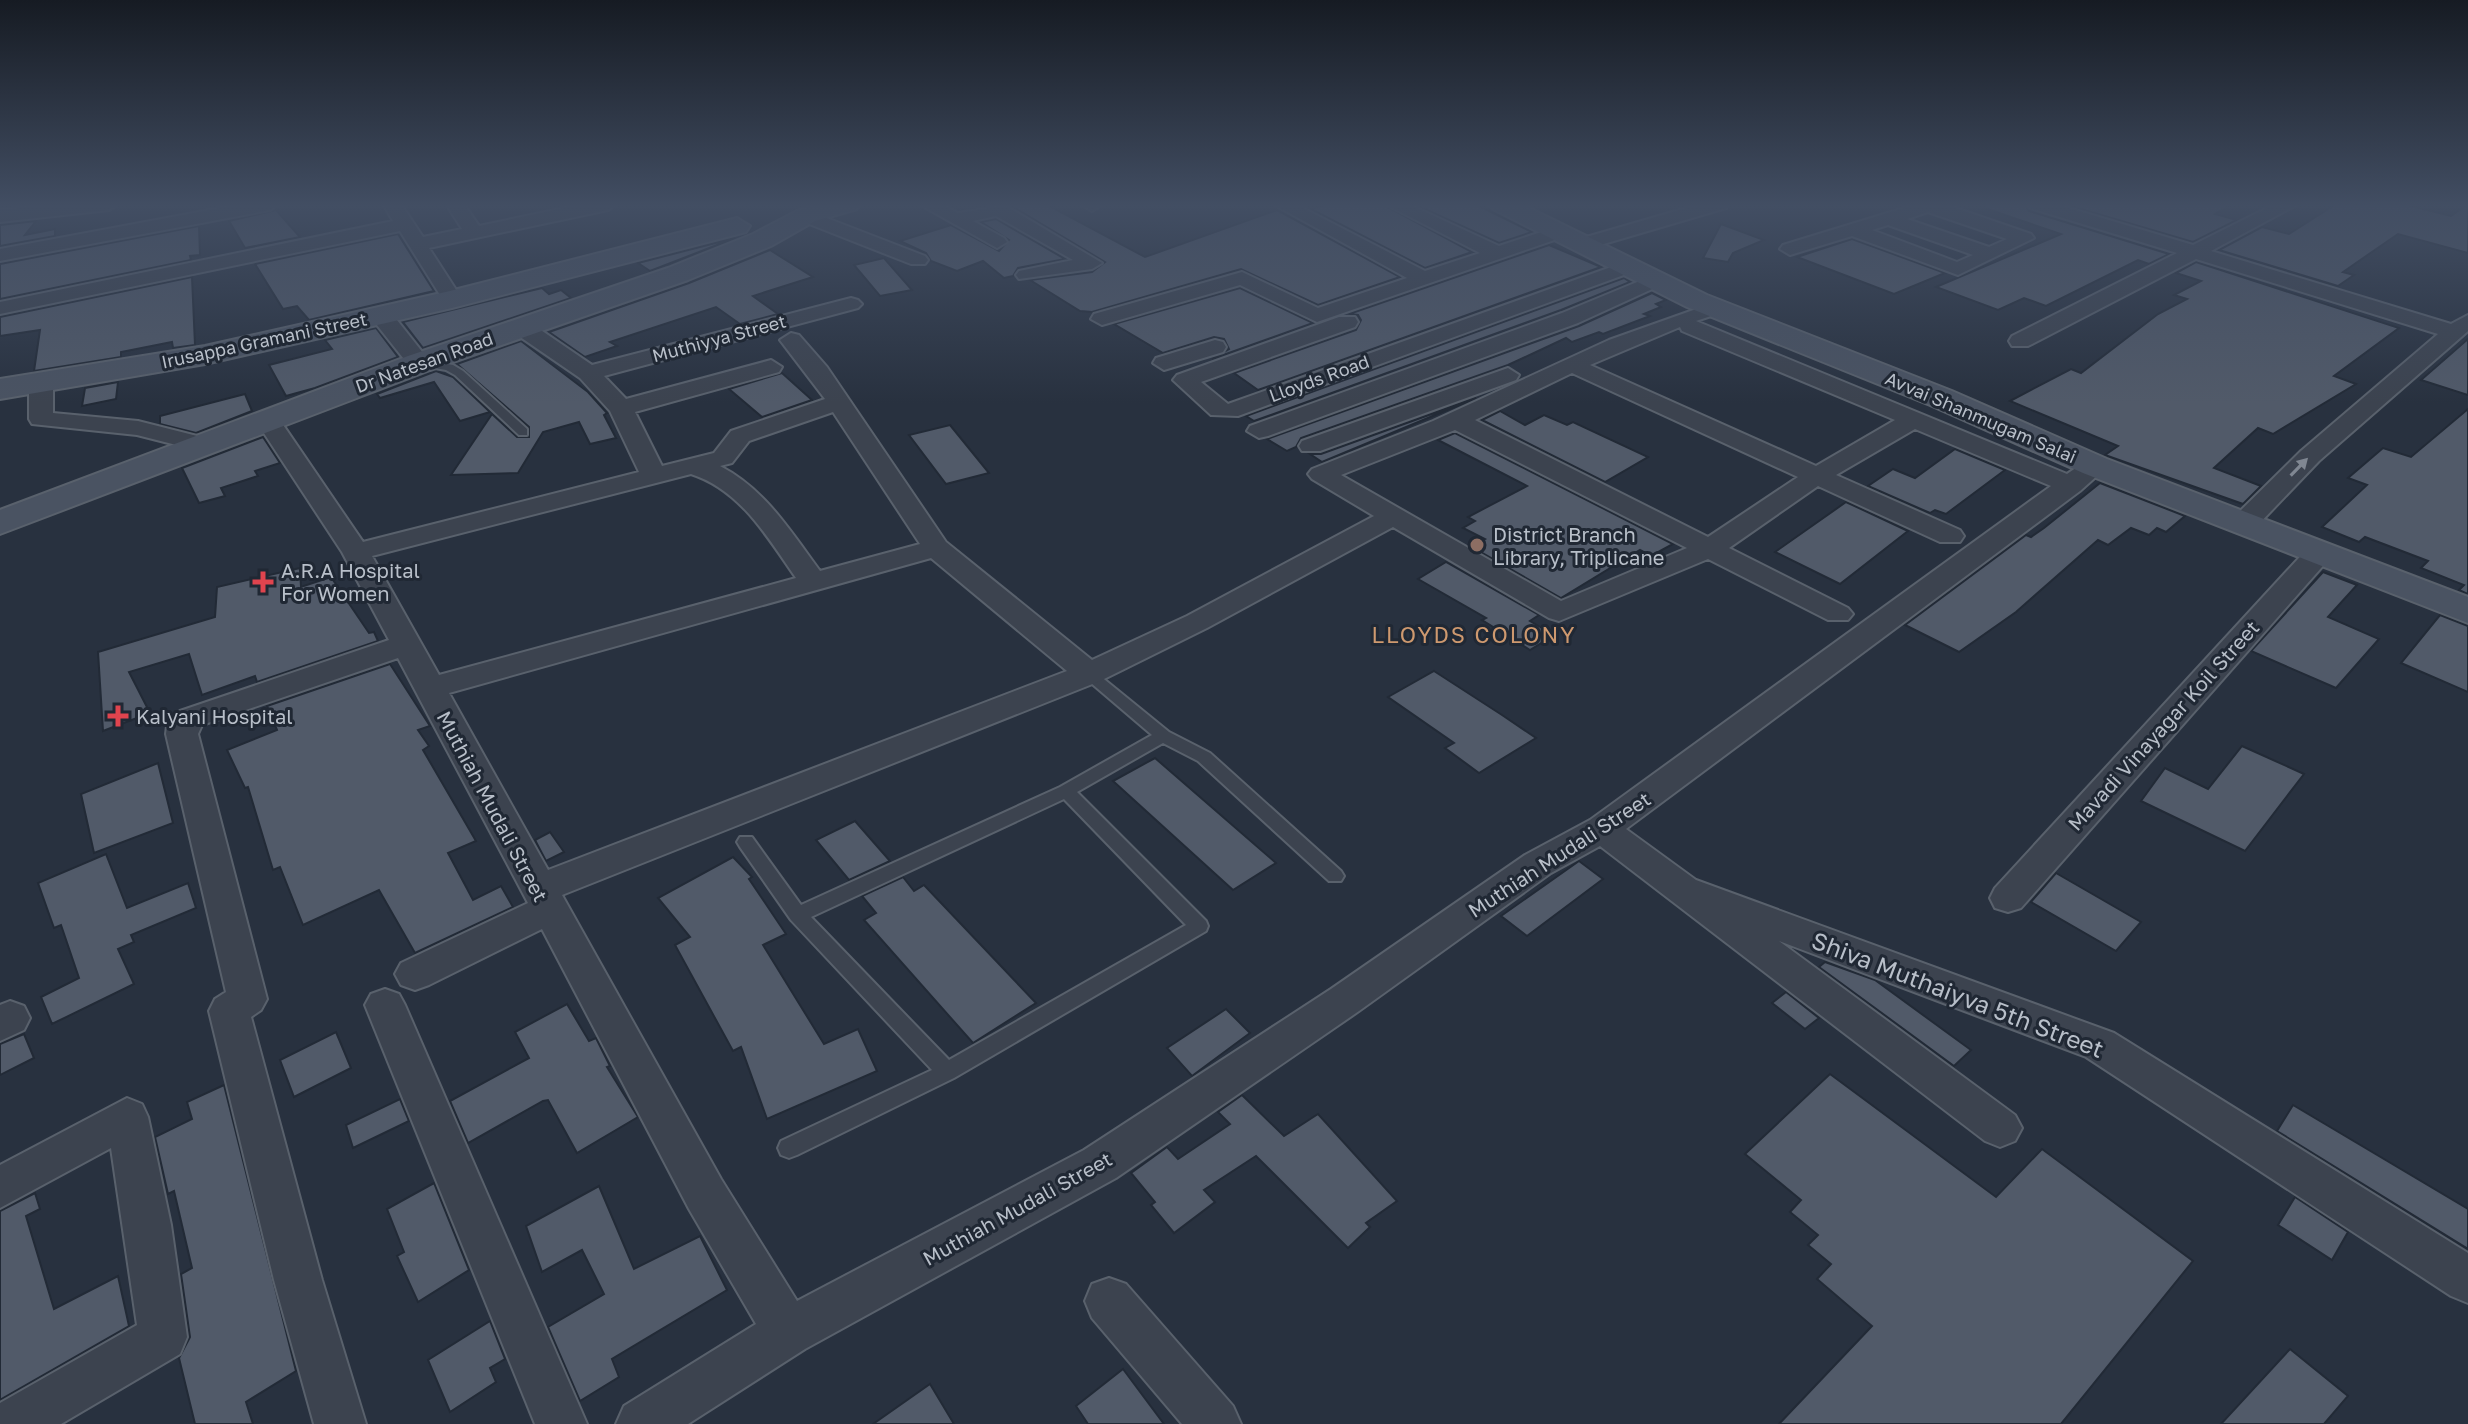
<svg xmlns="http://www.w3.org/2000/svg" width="2468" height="1424" font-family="'Golos Text',sans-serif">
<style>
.building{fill:#515a69;stroke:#222a36;stroke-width:2}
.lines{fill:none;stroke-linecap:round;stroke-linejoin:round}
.lane-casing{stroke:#59616c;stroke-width:4}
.street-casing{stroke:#59616c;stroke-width:4}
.secondary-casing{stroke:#59616c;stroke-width:4}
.lane{fill:#3c434f;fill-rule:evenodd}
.street{fill:#3c434f;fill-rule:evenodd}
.secondary{fill:#4a5362;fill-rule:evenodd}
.oneway{fill:#808792}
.education-dot{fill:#8d6e63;stroke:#202834;stroke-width:3}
.health-dot{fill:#e0444e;stroke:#202834;stroke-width:3}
.labels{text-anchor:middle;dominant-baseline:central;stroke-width:6;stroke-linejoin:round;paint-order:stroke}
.far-street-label{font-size:18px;fill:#b8bfc9;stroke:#202834}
.poi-label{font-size:20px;fill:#b8bfc9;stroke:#202834;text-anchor:start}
.street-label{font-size:20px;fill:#b8bfc9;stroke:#202834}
.neighbourhood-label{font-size:22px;letter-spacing:2px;fill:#ce996f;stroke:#202834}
.near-street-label{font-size:24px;fill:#b8bfc9;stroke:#202834}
</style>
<rect width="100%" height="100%" fill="#28313f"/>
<!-- building -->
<g class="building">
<path d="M1008,204H1046L1145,257L1277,210L1400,277L1318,305L1241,269L1092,312L1080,311L1030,280L1092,272L1105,262Z"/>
<path d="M1329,204H1382L1472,252L1425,268L1311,209Z"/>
<path d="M1414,204H1475L1532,232L1499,243Z"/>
<path d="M1985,204H2025L2029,211L2169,254L2149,264L2138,260L2046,306L2024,298L1998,310L1936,287L2061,234L1984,208Z"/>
<path d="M2064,204H2232L2215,214L2237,220L2193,242Z"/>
<path d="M2336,204H2403L2451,216L2468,204V253L2398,234L2343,272L2354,275L2338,286L2219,250L2262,227L2289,234Z"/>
<path d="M276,210L300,237L245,248L229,221Z"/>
<path d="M996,219L1065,259L1018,268L1013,276L1004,278L983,261L957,271L931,261L926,253L900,241L951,225L999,251L1009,240L981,222Z"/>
<path d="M36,221L25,235L55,229V236L0,246V225Z"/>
<path d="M1721,224L1764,240L1733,253L1728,262L1703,258Z"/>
<path d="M199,226L200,255L190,256L191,260L0,299V264Z"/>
<path d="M398,234L434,291L309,320L297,306L283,309L255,264Z"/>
<path d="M735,238L650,271L638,263Z"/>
<path d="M1852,239L1945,273L1894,294L1797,257Z"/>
<path d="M1549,245L1601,267L1258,390L1234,373L1356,330L1361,320L1358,315L1349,314Z"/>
<path d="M770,250L813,277L753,296L778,314L740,324L716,307L610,342L617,346L585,357L549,332L689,283Z"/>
<path d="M884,258L912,290L880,296L854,265Z"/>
<path d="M2196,262L2399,328L2334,376L2356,384L2273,434L2258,428L2214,468L2261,486L2243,504L2105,455L2118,446L2010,401L2071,369L2081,373L2158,314L2187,299L2174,295L2201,281L2176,273Z"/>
<path d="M192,277L195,345L173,348L172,342L121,352V357L34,371L40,330L0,336V317Z"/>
<path d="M1624,278L1630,282L1561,310L1254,421L1246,416Z"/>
<path d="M542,288L549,294L561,290L571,298L423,348L403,322Z"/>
<path d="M1240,288L1313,323L1212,359L1229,349L1224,339L1214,337L1163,353L1114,324Z"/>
<path d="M1652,293L1666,300L1656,304L1661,307L1644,314L1650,316L1603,334L1599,332L1572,342L1566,338L1508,365L1301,438L1296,447L1287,451L1267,439L1579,326Z"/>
<path d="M376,328L398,357L315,388L286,396L269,365L332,349L325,340Z"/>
<path d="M2468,339V395L2421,380Z"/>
<path d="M521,341L588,392L607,413L604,415L616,438L590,444L579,422L543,432L518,473L451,475L492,414L517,437H529V427L457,364Z"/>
<path d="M436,371L453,377L490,412L460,421L434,382L380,398L377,394Z"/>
<path d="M782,373L812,400L762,417L729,389Z"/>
<path d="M118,382L116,399L82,406L85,388Z"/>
<path d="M245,394L252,411L196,433L160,424V416Z"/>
<path d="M1476,398L1322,462L1310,454H1321Z"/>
<path d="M2468,409V594L2459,590L2464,585L2421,568L2428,561L2365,537L2359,542L2322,527L2367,485L2348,478L2383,448L2411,457Z"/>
<path d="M1500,411L1525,425L1544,415L1567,425L1573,422L1648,457L1605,482L1482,420Z"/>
<path d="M950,425L989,473L946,484L909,435Z"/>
<path d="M1455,433L1673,544L1651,556L1640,550L1561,598L1472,547L1485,539L1463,528L1475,521L1468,517L1527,486L1438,440Z"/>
<path d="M263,437L280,463L255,471L258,476L221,488L225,496L199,503L182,468Z"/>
<path d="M1955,449L2005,470L1946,514L1935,510L1930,513L1868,486L1893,469L1915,478Z"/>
<path d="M2100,483L2185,516L2166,532L2157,528L2149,535L2131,528L2108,545L2098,540L2016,612L1959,652L1905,625L2026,535L2031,537L2044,528Z"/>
<path d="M1846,502L1908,531L1840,584L1775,552Z"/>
<path d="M1446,562L1539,615L1530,621L1554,635L1530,650L1482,620L1486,618L1418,579Z"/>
<path d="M300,568L301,587L331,577L369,633L374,632L378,641L257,682L255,676L202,695L189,654L129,672L150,713L103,731L98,652L215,617L217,587Z"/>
<path d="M2323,572L2357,585L2328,617L2379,639L2336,688L2251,651Z"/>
<path d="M2440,615L2468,626V692L2401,663Z"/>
<path d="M390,664L430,726L418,730L429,746L423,750L476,841L448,853L473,900L501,886L513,907L415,953L379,890L303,925L280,867L273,870L248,787L245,788L227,750L277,730L267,706Z"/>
<path d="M1434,671L1502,715L1536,738L1479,773L1445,748L1454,743L1388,697Z"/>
<path d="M2242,746L2304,774L2245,851L2141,801L2165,768L2208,789Z"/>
<path d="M1155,758L1276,863L1233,890L1113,781Z"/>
<path d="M158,763L173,823L94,853L81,794Z"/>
<path d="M855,821L890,861L849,880L816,840Z"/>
<path d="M550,832L564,852L546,861L535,840Z"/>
<path d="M106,854L127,908L188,883L196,908L131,935L134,942L118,949L134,984L52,1024L41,997L79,978L61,925L54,928L38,883Z"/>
<path d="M733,857L752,877L749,879L786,934L763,945L824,1044L858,1029L877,1071L767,1119L741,1047L733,1051L675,945L690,937L658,898Z"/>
<path d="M1579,861L1603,879L1527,936L1501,916Z"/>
<path d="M2056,873L2141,922L2116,951L2031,902Z"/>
<path d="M903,877L914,891L924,885L1036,1003L973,1043L864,920L876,913L862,896Z"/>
<path d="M1825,962L1875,980L1971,1050L1954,1066L1819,967Z"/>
<path d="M1786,992L1819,1018L1805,1029L1772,1003Z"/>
<path d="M567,1004L589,1041L596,1038L610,1066L607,1067L638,1117L577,1153L548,1100L543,1101L468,1143L450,1101L529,1058L515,1032Z"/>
<path d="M1226,1009L1250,1033L1192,1076L1167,1048Z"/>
<path d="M336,1032L351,1068L294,1097L280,1060Z"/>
<path d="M24,1034L34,1058L0,1075V1044Z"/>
<path d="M1830,1074L1996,1197L2042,1149L2193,1261L2061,1424H1779L1872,1326L1817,1279L1831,1264L1808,1245L1818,1235L1790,1212L1801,1200L1745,1154Z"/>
<path d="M224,1085L296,1371L246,1402L253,1424H195L179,1358L190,1337L181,1274L192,1268L174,1191L168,1194L155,1137L192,1119L187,1102Z"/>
<path d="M1242,1095L1284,1136L1318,1114L1397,1201L1366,1223L1370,1227L1348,1248L1256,1156L1204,1190L1215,1202L1174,1233L1151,1205L1155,1202L1131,1173L1167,1147L1178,1159L1230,1124L1218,1112Z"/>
<path d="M400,1099L409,1121L353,1148L346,1125Z"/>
<path d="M2293,1105L2468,1209V1249L2277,1131Z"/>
<path d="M434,1183L469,1270L418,1302L397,1256L404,1252L387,1209Z"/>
<path d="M599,1186L634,1269L700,1236L727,1290L612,1359L619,1377L580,1401L548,1327L604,1294L582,1250L542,1272L526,1226Z"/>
<path d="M35,1193L40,1209L26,1216L54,1309L118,1276L129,1326L0,1400V1211Z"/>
<path d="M2295,1197L2348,1232L2332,1260L2278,1225Z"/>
<path d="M490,1321L505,1359L490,1368L496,1382L450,1412L428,1360Z"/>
<path d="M2290,1349L2348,1396L2324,1424H2221Z"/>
<path d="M1123,1369L1164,1424H1088L1076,1406Z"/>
<path d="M930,1384L954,1424H873Z"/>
</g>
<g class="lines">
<!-- lane casing -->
<g class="lane-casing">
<g id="lane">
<path d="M422,360L453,365L463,371L527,429V435H519L455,375L446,370L418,365V361Z"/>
<path d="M1089,669L1094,671L1169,732L1210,753L1341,871L1344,876L1341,881H1329L1198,761L1163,743L1077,792L1206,921L1208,926L1206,931L954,1078L797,1155L789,1158L781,1155L778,1148L781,1141L932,1070L791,920L740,847L737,842L740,837H752L801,905L1060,787L1152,735L1084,677L1081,674ZM1064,799L1186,925L949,1060L811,917Z"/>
</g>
</g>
<!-- street casing -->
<g class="street-casing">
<g id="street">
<path d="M62,204H118L109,210L0,222V210Z"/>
<path d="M242,204H279L270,210L0,261V249Z"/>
<path d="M383,204H401L423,237L462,229L446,204H464L479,226L583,204H617L608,210L429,248L462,299L452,305L445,303L400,231L0,314V302L393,221Z"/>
<path d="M919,204H941L958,213L1006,206L1102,263L1092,269L1019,279L1016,275L1019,271L1073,260L996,216L973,221L1004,238L1007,242L997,248Z"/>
<path d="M1081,204H1100L1101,205L1092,211Z"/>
<path d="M1273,204H1295L1425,271L1480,253L1385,204H1408L1499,246L1559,226L1569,232L1566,236L1317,322L1240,285L1102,325L1091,319L1094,314L1242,272L1318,308L1407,278Z"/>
<path d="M1700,204H1728L1726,208L1590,248H1576L1573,244L1576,240Z"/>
<path d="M1917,204H1944L2031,234L2034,238L1958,275L1852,236L1790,255L1780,249L1783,245ZM1928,212L2007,239L1989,247L1907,219ZM1888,225L1973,255L1957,262L1872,230Z"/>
<path d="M2028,204H2055L2193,245L2275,204H2298L2211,251L2451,324L2468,315V331L2319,461L2254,529H2234L2231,523L2234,517L2301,451L2438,334L2196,259L2028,346H2012L2009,341L2012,336L2177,253L2030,208Z"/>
<path d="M806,210L925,256L928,260L925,264H911L799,220L797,216Z"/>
<path d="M1625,262L1635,268L1632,272L1238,416L1211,415L1173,380L1177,375L1339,317H1355L1358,322L1355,327L1201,382L1228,404Z"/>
<path d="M1654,275L1664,281L1661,285L1578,323L1268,436L1259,438L1247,431L1250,426L1562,313Z"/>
<path d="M851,298L858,300L862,304L858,308L604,376L626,399L771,360L782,367L779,372L635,412L662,466L714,453L731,431L825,399L780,340L791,333L799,335L827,367L946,542L1092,660L1187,616L1374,516L1312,479L1308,474L1312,469L1433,421L1609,340L1716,302L1723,304L1727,308L1723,312L1696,321L2067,474L2086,461H2104L2108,466L2080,491L1626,829L1696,880L2114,1033L2468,1253V1303L2451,1296L2086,1057L1779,941L2015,1115L2022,1128L2015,1141L2000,1147L1985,1141L1600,846L1551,873L1359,1011L1116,1178L805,1349L688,1424H616L624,1406L756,1324L689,1209L542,929L429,985L415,990L401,985L395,974L401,963L528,903L398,658L202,725L198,734L267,999L261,1010L251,1017L322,1280L366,1424H314L274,1280L209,1011L215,999L226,992L166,734L167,726L180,711L389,640L342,552L256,421L259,416H277L363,542L639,472L610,411L580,378L513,332L510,327L513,322H529L592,365ZM1680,327L1682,331L1895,420L1816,466L1590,365ZM1572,373L1798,477L1708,537L1475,420ZM833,412L920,544L820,571C791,532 765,489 720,466L732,463L749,441ZM1915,429L2051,486L1590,820L1525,855L1331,989L1084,1150L797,1301L721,1179L562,895L1100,681L1207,628L1393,527L1549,618L1559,621L1708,559L1828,620H1848L1853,614L1848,608L1729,548L1818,486L1940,542H1960L1964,536L1960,530L1836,475ZM1455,430L1687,548L1561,601L1341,475ZM691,474C741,490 768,538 796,578L439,675L372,556ZM931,558L1067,671L548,870L449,693Z"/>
<path d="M381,309L389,310L427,358L430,363L427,368H411L373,320L370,315Z"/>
<path d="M1215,340L1223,342L1226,347L1223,352L1164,370L1153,363L1156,358Z"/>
<path d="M1508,368L1519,375L1516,380L1320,451H1302L1299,446L1302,441Z"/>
<path d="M41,378L53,385V413L138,421L209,439L212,444L200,451L137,435L32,424L29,419V385Z"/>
<path d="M2319,545L2329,547L2333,553L2329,559L2021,908L2008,912L1995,908L1990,898L1995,888L2309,547Z"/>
<path d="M385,989L399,994L405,1005L587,1424H535L365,1005L371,994Z"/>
<path d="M10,1001L24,1006L30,1018L24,1030L0,1041V1005Z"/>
<path d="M127,1098L142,1104L148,1117L171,1225L187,1337L180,1354L61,1424H0V1403L137,1325L111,1148L0,1208V1165Z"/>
<path d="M1109,1278L1126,1284L1233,1406L1241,1424H1182L1092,1318L1085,1301L1092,1284Z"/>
</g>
</g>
<!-- secondary casing -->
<g class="secondary-casing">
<g id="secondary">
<path d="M821,204H861L857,209L815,221L771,246L688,280L430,370L0,534V510L408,356L668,268L753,234L797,211Z"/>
<path d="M1489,204H1521L1707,295L1952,391L2107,459L2468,597V623L2083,473L1930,405L1687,307L1493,209Z"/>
<path d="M737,218L750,226L746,232L452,308L205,364L0,399V379L205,346L450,291Z"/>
</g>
</g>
<!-- lane -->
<use href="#lane" class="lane"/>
<!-- street -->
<use href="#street" class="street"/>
<!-- secondary -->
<use href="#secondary" class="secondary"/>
</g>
<!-- one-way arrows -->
<defs><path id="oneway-solid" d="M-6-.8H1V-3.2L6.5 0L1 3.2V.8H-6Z" transform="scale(2)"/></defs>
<use class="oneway" href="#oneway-solid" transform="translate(2299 467) rotate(-46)"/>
<!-- sky -->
<linearGradient id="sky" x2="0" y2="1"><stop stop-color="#161b23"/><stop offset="0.51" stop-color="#424e63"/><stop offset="1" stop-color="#424e63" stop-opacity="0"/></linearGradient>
<rect width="2468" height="403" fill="url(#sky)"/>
<!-- markers -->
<circle class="education-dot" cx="1477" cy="545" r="8"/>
<g class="health-dot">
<path d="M259 570h8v8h8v8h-8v8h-8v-8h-8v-8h8z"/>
<path d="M114 704h8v8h8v8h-8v8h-8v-8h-8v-8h8z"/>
</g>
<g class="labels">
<!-- far-street labels -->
<g class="far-street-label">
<text transform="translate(719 338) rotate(-15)">Muthiyya Street</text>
<text transform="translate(264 340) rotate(-12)">Irusappa Gramani Street</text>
<text transform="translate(424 362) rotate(-20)">Dr Natesan Road</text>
<text transform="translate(1319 378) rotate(-20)">Lloyds Road</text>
<text transform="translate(1981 417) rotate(23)">Avvai Shanmugam Salai</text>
</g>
<!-- poi labels -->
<g class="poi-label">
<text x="1493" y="534">District Branch<tspan x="1493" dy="23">Library, Triplicane</tspan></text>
<text x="281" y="570">A.R.A Hospital<tspan x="281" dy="23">For Women</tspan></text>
<text x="136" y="716">Kalyani Hospital</text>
</g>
<!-- street labels -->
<g class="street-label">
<text transform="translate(2163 725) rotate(-48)">Mavadi Vinayagar Koil Street</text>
<text transform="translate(493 806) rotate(62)">Muthiah Mudali Street</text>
<text transform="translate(1559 854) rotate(-33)">Muthiah Mudali Street</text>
<text transform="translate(1017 1208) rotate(-29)">Muthiah Mudali Street</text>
</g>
<!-- neighbourhood labels -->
<g class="neighbourhood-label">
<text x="1474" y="634">LLOYDS COLONY</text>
</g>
<!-- near-street labels -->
<g class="near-street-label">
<text transform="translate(1958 994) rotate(21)">Shiva Muthaiyva 5th Street</text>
</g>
</g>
</svg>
